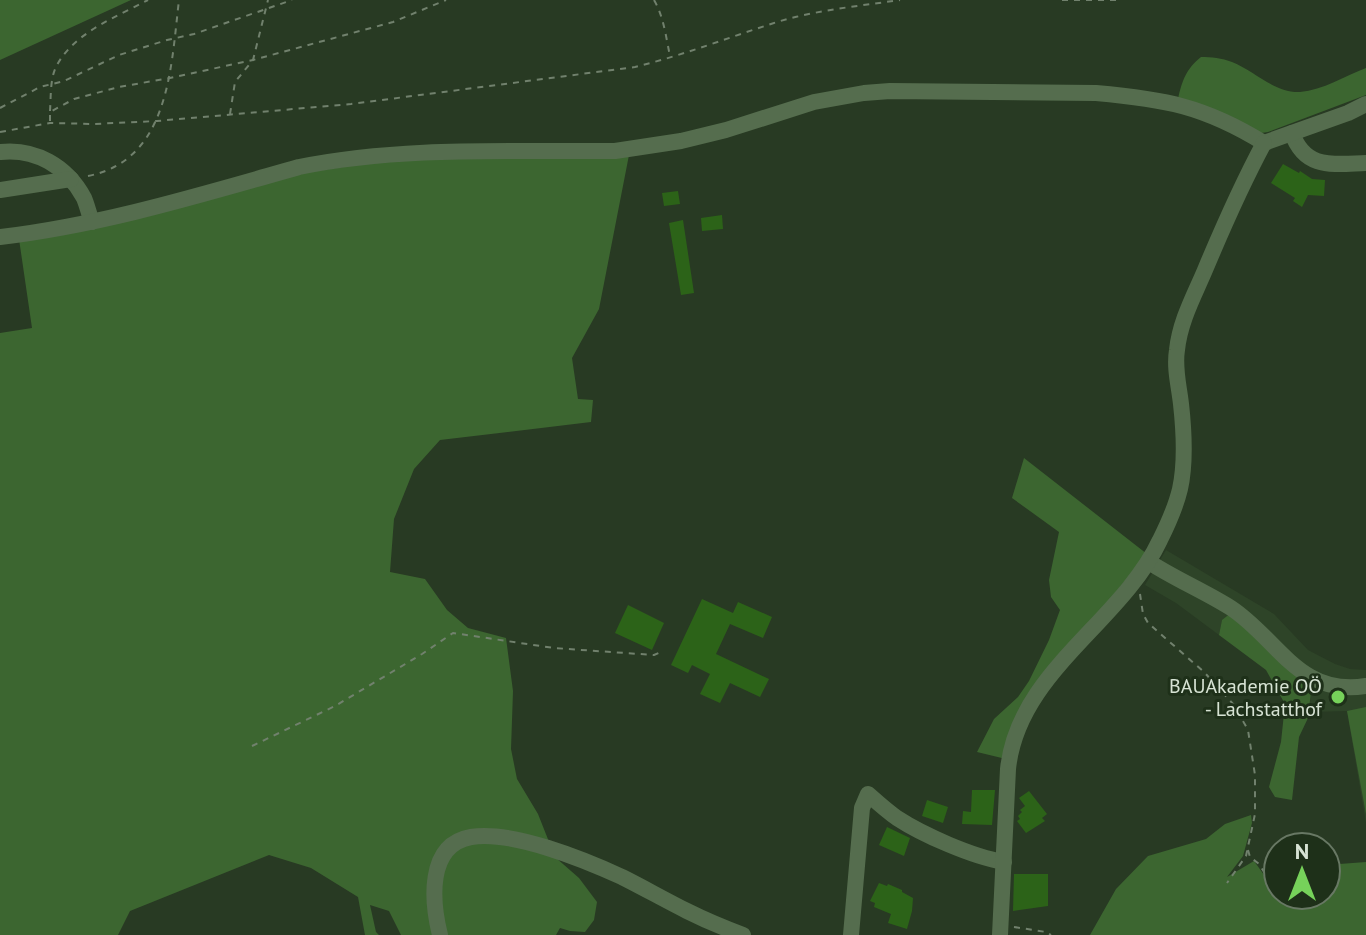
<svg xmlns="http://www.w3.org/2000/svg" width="1366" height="935" font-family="'PT Sans',sans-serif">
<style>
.built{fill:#2e4428}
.green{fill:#3c6630}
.building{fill:#2c6318}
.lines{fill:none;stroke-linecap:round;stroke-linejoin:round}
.path{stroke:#71816d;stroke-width:2;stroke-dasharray:6 6;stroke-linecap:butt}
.minor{stroke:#556d4e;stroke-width:16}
.poi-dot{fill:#76d25a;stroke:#1e3019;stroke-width:3}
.labels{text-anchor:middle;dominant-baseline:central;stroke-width:6;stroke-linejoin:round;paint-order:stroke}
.poi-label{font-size:20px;fill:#d7e3d4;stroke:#1e3019;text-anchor:end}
</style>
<rect width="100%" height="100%" fill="#283a23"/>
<!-- built -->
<path class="built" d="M1166,550L1274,614L1308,650L1335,664L1350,669L1366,670V823L1347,711L1309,712L1312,683L1222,620L1219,635L1176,603L1145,585Z"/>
<!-- green -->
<g class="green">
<path d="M0,0H131L0,60Z"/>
<path d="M1201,57C1211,57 1222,58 1232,62C1255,71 1274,93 1300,92C1323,90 1345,76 1366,68V95L1268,132L1261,133L1178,99C1182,81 1186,69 1201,57Z"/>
<path d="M629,155L599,309L572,358L578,399L593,400L591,422L440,440L414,469L394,519L390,572L425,579L447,610L468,628L506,638L513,691L511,749L517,779L538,814L555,857L579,878L597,902L594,920L585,932L570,931L560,928L556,935H401L389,911L370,905L376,932L379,935H365L358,897L311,868L269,855L130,911L118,935H0V333L32,328L19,239L290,175L402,158Z"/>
<path d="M1024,458L1147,554L1045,679L1006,759L977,752L994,719L1018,697L1029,681L1049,640L1060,610L1051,597L1049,580L1059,532L1012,498Z"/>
<path d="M1231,613L1312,683L1308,718L1299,737L1292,800L1275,797L1269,787L1281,742L1285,704L1266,670L1219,635L1222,620Z"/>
<path d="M1366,707V814L1347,711Z"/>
<path d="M1251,815L1252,823L1243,856L1227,877L1254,861L1267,879L1278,877V895H1326V865L1366,862V935H1090L1116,889L1148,856L1206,839L1225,824Z"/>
</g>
<!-- building -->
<g class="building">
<path d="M1283,164L1299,173L1300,171L1312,179L1325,180L1324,196L1308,195L1302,207L1293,201L1295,198L1271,183Z"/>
<path d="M678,191L680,204L664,206L662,193Z"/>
<path d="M722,215L723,229L702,231L701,218Z"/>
<path d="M683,220L694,293L681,295L669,223Z"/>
<path d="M702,599L733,613L738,602L772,617L763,638L730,624L716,654L769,679L760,697L730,683L720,703L700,694L710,674L692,665L688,673L671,665Z"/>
<path d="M628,605L664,623L652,650L615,633Z"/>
<path d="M972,790H995L992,825L962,824L963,811L971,812Z"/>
<path d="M1029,791L1047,814L1042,818L1045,821L1026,833L1017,821L1020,819L1018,816L1022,812L1020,810L1025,806L1019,798Z"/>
<path d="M927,800L948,807L943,823L922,816Z"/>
<path d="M887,827L910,838L904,856L879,845Z"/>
<path d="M1014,874H1048V906L1013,911Z"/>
<path d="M879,883L887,886L888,884L902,890V892L913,898L912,911L907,929L888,923L891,914L874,907L875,903L870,901Z"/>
</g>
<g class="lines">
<!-- path -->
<g class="path">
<path d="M654,0C664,17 666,38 670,56"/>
<path d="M1062,0H1117"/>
<path d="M0,108L40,87L64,81L119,55L167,40L194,34L292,0"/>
<path d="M50,111C51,97 50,79 56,67C73,33 116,17 148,0"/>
<path d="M230,114L235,82L253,60L268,0"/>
<path d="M50,121V112L74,99L119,87L170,78L253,60L393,22L446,0"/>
<path d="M0,132L50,123L94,124L157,121L351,104L635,67C684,55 730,37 777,22C817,10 859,6 900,0"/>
<path d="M88,176C170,160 171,66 179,0"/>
<path d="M1140,594L1143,614L1148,623L1204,672L1234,705L1248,730L1255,775V814L1246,856L1227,883"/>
<path d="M252,746L335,706L422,654L453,633L554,648L654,655L661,652"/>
<path d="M1248,850L1250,857L1259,864L1271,883"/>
<path d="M1014,927L1046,932L1051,935"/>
</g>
<!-- minor -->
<g class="minor">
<path d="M1292,133C1305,170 1333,164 1366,163"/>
<path d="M1264,143L1348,113L1366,104"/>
<path d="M0,152C35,148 67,166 84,198C87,205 89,214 92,222"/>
<path d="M0,190L71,179"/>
<path d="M0,237C102,225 200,195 299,167C403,146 510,152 615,151L681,141L726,130L814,102L864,93L890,91L1096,93C1164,99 1204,106 1264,143"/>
<path d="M1149,562C1175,579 1204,591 1231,608C1278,639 1299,697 1366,686"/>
<path d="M440,935C432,903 426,845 471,837C512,830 585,860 622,877C644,888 665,900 687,911C705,920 724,928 743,935"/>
<path d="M851,935L862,808L868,794C877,802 887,811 897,818C923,835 973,857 1004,862"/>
<path d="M1000,935L1008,769C1018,672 1121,623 1160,540C1168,524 1176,506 1180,489C1186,462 1184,431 1181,404C1179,386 1174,368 1177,350C1180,321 1194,296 1205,270C1223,227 1242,184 1264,143"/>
</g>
</g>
<!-- markers -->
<circle class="poi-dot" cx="1338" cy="697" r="8"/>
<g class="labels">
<!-- poi labels -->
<g class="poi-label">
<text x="1322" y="686">BAUAkademie OÖ<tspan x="1322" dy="23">- Lachstatthof</tspan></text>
</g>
</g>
<!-- north arrow -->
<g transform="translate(1302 871)"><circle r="38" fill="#1e3019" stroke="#687864" stroke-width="2"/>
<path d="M0-6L14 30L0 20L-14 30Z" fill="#76d25a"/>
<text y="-12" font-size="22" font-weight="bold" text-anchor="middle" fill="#d7e3d4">N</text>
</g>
</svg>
